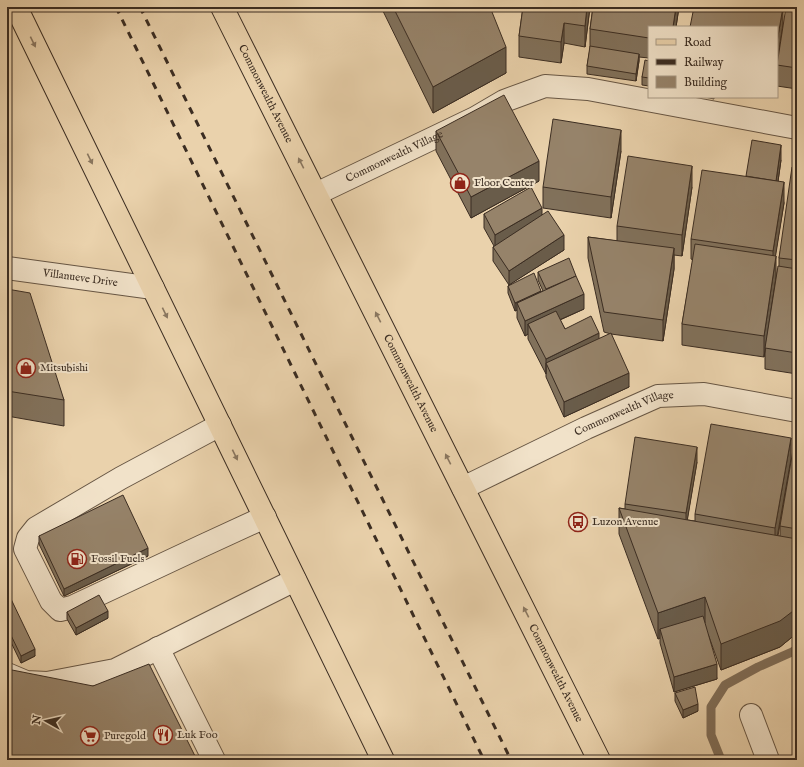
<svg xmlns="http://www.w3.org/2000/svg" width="804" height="767" font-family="'IM FELL English',serif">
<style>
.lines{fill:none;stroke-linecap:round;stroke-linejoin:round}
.stream{stroke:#806e59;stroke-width:9}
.minor-casing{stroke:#675644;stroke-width:24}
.major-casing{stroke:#3b2d22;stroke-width:24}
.minor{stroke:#f1e2c9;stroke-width:22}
.major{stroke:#ead2ac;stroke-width:22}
.rail{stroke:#3b2d22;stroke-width:3;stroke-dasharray:7 7;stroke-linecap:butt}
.wall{fill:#81715b;stroke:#3b2d22}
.shaded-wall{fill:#695c4a;stroke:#3b2d22}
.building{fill:#96836a;stroke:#3b2d22}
.oneway{fill:#8a7760}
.labels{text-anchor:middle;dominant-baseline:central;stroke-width:4;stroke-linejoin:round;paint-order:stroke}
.street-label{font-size:11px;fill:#3b2d22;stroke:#f1e2c9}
.poi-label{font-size:11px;fill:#3b2d22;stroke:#f1e2c9;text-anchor:start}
</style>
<rect width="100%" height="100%" fill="#ead2ac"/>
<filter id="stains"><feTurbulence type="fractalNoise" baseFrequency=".005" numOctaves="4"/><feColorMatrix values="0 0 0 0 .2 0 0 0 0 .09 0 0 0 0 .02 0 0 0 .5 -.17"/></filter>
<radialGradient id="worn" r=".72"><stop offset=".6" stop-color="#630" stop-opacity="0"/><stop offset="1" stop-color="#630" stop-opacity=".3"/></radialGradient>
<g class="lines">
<!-- stream -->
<path class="stream" d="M721,760L711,735V707L725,685L758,667L792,652L797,649"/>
<!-- minor casing -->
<g class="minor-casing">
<g id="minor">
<path id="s1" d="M316,194L475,118L504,101L545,86L588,89L797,128"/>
<path id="s2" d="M7,268L153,288"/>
<path d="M220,425L121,478L36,528L28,538L25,549L51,601L60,610L72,607L202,546L265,517"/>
<path id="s3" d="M463,488L586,428L658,396L704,394L797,411"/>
<path d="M158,648L214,760"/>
<path d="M7,674L26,682L47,683L115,670L295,580"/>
<path d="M751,715L768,760"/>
</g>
</g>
<!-- major casing -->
<g class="major-casing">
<g id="major">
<path d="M16,7L383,760"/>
<path id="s4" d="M222,7L599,760"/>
</g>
</g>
<!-- minor -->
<use href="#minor" class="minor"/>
<!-- major -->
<use href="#major" class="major"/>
<!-- rail -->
<g class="rail">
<path d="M116,7L484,760"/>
<path d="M140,7L511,760"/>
</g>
</g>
<!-- wall -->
<g class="wall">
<path d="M381,7H490L506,73L433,113Z"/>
<path d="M523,7H590L585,47L564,43L561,63L519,57V36Z"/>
<path d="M593,7H679L676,27H649V58L639,57V61L636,81L587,74V66L590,49V29Z"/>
<path d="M797,7V89L777,86V65Z"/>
<path d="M649,61V86L642,85V77Z"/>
<path d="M705,97H714V99Z"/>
<path d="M436,131L539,181L471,218L436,151Z"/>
<path d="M621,151L611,218L543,208V187Z"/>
<path d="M781,160L778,181L784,203L775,256L776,277L779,266V258L797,167V374L765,369V348L774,289L764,357L682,345V324L693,260L691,259V239Z"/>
<path d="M692,187L682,256L674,255V269L663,341L611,334L629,387L564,417L546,377V374L528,339V334L525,336L517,318V310L515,311L508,293V286L509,285L493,261V247L494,246L484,228V214H542L564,250L510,284L541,292L543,291L538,280V272L584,309L560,320L565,329L599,339L611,334L604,332L588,258V237L617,241V226Z"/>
<path d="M7,289L64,400V426L7,416Z"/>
<path d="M797,450V633L780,647L721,670L708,634L717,679L674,692L660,643V638L658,639L619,534V508L625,509V504L697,462L687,520L695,521V514L791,459L778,536H780V526Z"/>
<path d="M39,536L148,556L64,596L39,544Z"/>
<path d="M7,593V600L35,656L21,663L7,634Z"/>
<path d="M67,612L108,618L76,635L67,619Z"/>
<path d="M675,693L698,711L683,718L675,701Z"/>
</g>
<!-- shaded-wall -->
<g class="shaded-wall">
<path d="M587,7H590L585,47V26Z"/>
<path d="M676,7H679L676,27H673Z"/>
<path d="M783,7V24L777,63V42Z"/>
<path d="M564,23V43L561,63V42Z"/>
<path d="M506,47V73L433,113V87Z"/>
<path d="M639,54V61L636,81V74Z"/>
<path d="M621,130V151L611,218V197Z"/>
<path d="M781,145V160L776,196V181Z"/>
<path d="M539,161V181L471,218V197Z"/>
<path d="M692,166V187L682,256V235Z"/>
<path d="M784,182V203L773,272V251Z"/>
<path d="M542,208V223L495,249V235Z"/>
<path d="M564,235V250L509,285V271Z"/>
<path d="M674,248V269L663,341V320Z"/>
<path d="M776,256V277L764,357V336Z"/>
<path d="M541,291V299L517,303V310L515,311V303Z"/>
<path d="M584,294V309L532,332L528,324V334L525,336V321Z"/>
<path d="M599,333V348L546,363V374V359Z"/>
<path d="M629,373V387L564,417V402Z"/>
<path d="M791,438V459L775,549V528Z"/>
<path d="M697,447V462L686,528V513Z"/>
<path d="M148,548V556L64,596V589Z"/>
<path d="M705,597V623L660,629V638L658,639V613Z"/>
<path d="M797,608V633L780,647L721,670V644Z"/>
<path d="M108,611V618L76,635V628Z"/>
<path d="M35,649V656L21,663V656Z"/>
<path d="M717,664V679L674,692V677Z"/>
<path d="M698,704V711L683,718V710Z"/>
</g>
<!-- building -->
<g class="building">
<path d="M393,7H490L506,47L433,87Z"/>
<path d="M523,7H587L585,26L564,23L561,42L519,36Z"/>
<path d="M593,7H676L673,27H649V38L590,29Z"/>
<path d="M694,7H783L777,42V27H690Z"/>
<path d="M786,7H797V68L777,65Z"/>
<path d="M590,46L639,54L636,74L587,66Z"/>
<path d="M645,60L649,61V78L642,77Z"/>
<path d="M504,95L539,161L471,197L436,131Z"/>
<path d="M553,119L621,130L611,197L543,187Z"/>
<path d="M752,140L781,145L776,181L746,176Z"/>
<path d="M628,156L692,166L682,235L617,226Z"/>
<path d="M792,167H797V260L779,258Z"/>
<path d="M702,170L784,182L773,251L691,239Z"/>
<path d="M531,187L542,208L495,235L484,214Z"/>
<path d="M548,211L564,235L509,271L493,247Z"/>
<path d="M588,237L674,248L663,320L604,312Z"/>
<path d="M695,244L776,256L764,336L682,324Z"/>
<path d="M569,258L576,276L546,289L538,272Z"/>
<path d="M778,266L797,269V353L765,348Z"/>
<path d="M534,273L541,291L515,303L508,286Z"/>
<path d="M576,276L584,294L525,321L517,303Z"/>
<path d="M7,289L30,293L64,400L7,391Z"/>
<path d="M556,311L565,329L591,316L599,333L546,359L528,324Z"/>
<path d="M611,333L629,373L564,402L546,363Z"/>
<path d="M711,424L791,438L775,528L695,514Z"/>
<path d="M635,437L697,447L686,513L625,504Z"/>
<path d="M793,450H797V529L780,526Z"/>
<path d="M123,495L148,548L64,589L39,536Z"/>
<path d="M619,508L797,539V608L780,621L721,644L705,597L658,613Z"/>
<path d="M99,595L108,611L76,628L67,612Z"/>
<path d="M11,599L35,649L21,656L7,627V600Z"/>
<path d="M703,616L717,664L674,677L660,629Z"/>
<path d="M149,664L197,760H7V669L93,686Z"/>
<path d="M695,687L698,704L683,710L675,693Z"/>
</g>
<!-- one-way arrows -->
<defs><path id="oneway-solid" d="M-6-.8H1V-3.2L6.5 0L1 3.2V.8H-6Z"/></defs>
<g class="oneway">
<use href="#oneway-solid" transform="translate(33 42) rotate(64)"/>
<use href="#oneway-solid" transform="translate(90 159) rotate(64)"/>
<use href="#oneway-solid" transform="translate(301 163) rotate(-117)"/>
<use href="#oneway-solid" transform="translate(165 313) rotate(64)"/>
<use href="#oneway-solid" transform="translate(378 317) rotate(-117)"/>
<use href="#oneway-solid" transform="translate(235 455) rotate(64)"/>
<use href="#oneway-solid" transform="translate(448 459) rotate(-117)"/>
<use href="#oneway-solid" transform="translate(526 612) rotate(-117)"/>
</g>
<!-- icons -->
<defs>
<g id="shop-ring" transform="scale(1)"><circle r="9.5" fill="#f1e2c9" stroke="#8f2418" stroke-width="1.5"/><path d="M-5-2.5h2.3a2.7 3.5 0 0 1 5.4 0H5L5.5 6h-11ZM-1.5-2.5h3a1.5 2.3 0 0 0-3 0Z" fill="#8f2418"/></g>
<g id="bus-ring" transform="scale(1)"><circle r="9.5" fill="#f1e2c9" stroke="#8f2418" stroke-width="1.5"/><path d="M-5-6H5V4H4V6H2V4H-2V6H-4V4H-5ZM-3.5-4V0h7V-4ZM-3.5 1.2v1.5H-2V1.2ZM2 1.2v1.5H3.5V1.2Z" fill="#8f2418"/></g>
<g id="fuel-ring" transform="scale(1)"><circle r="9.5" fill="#f1e2c9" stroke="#8f2418" stroke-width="1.5"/><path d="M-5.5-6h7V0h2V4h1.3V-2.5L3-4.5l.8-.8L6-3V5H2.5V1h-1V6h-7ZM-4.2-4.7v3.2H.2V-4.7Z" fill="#8f2418"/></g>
<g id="restaurant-ring" transform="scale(1)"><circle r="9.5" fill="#f1e2c9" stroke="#8f2418" stroke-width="1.5"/><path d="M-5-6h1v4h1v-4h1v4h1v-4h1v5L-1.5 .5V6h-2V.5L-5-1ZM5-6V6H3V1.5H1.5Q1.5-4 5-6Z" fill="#8f2418"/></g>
<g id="supermarket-ring" transform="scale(1)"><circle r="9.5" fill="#f1e2c9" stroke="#8f2418" stroke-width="1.5"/><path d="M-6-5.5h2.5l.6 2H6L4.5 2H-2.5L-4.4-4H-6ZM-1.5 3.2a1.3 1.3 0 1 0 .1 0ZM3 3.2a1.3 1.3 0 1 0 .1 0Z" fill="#8f2418"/></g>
</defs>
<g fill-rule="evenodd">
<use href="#shop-ring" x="460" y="183"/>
<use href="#shop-ring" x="26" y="368"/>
<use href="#bus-ring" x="578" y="522"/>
<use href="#fuel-ring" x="77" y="559"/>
<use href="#restaurant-ring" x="163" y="735"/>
<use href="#supermarket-ring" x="90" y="736"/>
</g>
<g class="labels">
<!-- street labels -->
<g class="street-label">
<text stroke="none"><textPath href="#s4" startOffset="97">Commonwealth Avenue</textPath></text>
<text stroke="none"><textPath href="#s1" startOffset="87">Commonwealth Village</textPath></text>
<text stroke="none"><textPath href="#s2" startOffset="74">Villanueve Drive</textPath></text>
<text stroke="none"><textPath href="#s4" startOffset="421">Commonwealth Avenue</textPath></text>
<text stroke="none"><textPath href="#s3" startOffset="178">Commonwealth Village</textPath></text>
<text stroke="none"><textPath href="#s4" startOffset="745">Commonwealth Avenue</textPath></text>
</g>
<!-- poi labels -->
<g class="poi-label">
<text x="474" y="183">Floor Center</text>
<text x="40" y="368">Mitsubishi</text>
<text x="592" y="522">Luzon Avenue</text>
<text x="91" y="559">Fossil Fuels</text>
<text x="177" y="735">Luk Foo</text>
<text x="104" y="736">Puregold</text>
</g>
</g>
<!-- margin -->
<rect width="804" height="767" fill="none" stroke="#ead2ac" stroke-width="24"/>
<rect x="8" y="8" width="788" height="751" fill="none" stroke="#3b2d22" stroke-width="2"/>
<rect x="12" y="12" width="780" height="743" fill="none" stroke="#3b2d22"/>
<!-- legend -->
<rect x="648" y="26" width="130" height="72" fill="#f1e2c9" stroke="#a89a86"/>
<rect x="656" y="39" width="20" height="6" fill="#ead2ac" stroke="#a89a86"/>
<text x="684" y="46" font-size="12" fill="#3b2d22">Road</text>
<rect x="656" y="59" width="20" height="6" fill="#3b2d22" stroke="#a89a86"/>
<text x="684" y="66" font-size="12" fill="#3b2d22">Railway</text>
<rect x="656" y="76" width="20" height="12" fill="#96836a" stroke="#a89a86"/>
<text x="684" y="86" font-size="12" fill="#3b2d22">Building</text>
<!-- north arrow -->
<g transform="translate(46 721) rotate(278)" stroke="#f1e2c9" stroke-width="3" paint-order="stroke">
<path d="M0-3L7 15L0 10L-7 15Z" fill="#3b2d22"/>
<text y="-6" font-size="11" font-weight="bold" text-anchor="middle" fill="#3b2d22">N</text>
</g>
<rect width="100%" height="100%" filter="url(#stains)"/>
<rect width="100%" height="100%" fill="url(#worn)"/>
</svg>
